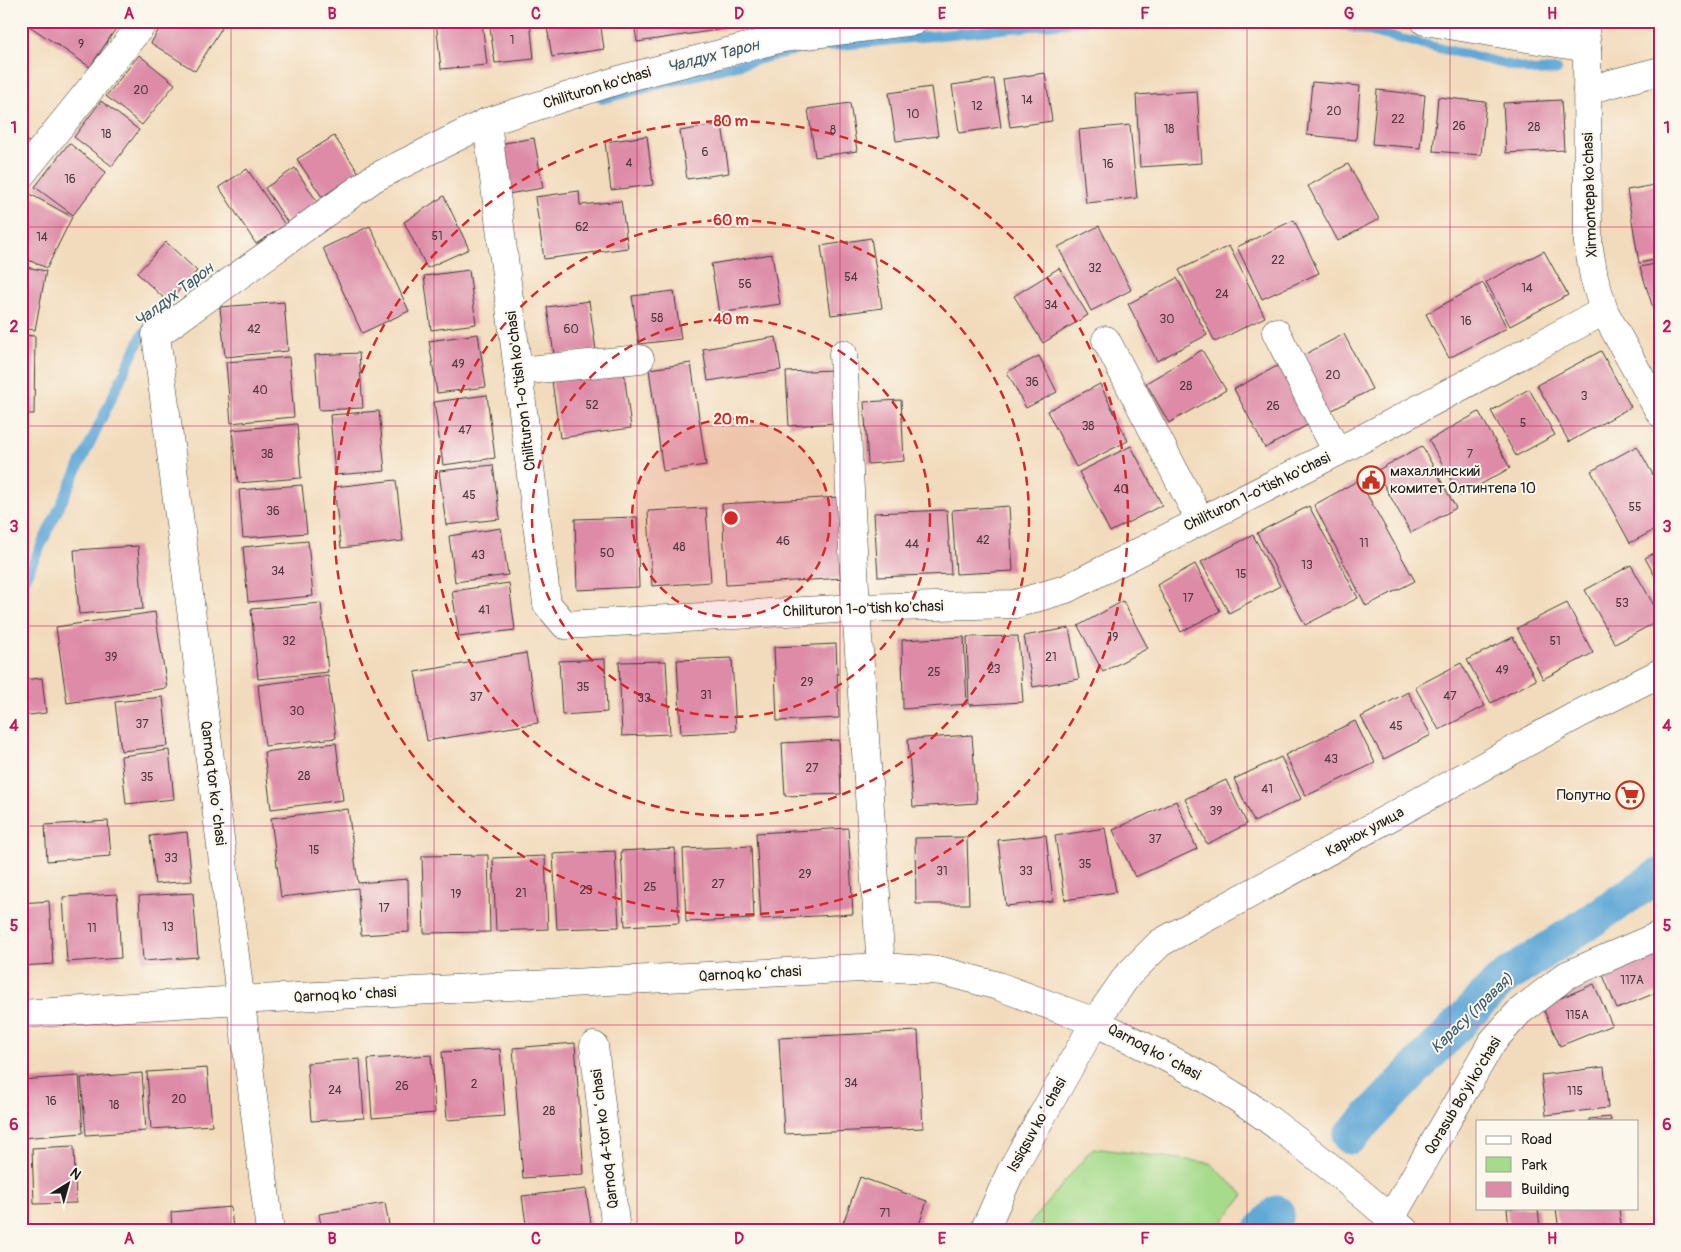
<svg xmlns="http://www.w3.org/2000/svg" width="1681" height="1252" font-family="Pangolin,sans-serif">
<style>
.green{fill:#a5db8b;stroke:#607c54}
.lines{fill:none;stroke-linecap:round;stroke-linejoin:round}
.stream{stroke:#60a8d7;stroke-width:10}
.canal{stroke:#60a8d7;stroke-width:35}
.building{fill:#dd8ba7}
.minor-casing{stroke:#3c3934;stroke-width:29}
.tertiary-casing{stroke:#3c3934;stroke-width:29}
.minor{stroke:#fff;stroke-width:28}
.tertiary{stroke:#fff;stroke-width:28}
.grid{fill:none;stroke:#c2185b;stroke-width:1;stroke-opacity:0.55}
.ring{fill:none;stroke:#d62828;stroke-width:2.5;stroke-dasharray:9 6}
.labels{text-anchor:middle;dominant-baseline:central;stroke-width:4;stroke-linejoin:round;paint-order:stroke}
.number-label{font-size:12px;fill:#4c383f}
.street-label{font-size:15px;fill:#1c1c1c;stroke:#fbf7ec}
.poi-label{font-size:15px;fill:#1c1c1c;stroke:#fbf7ec;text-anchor:start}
.water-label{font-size:16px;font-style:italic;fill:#3b5b70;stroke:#fbf7ec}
.centre{fill:#d62828;stroke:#fbf7ec;stroke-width:2.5}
.ring-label{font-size:15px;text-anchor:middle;font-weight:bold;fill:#d62828;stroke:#fbf7ec;stroke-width:4;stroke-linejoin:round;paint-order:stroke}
.neatline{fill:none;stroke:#c2185b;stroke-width:2}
.grid-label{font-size:16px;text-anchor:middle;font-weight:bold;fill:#c2185b}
</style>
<rect width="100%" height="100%" fill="#fbf7ec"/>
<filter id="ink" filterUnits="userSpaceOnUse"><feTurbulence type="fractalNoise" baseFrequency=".02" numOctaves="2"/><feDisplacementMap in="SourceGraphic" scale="10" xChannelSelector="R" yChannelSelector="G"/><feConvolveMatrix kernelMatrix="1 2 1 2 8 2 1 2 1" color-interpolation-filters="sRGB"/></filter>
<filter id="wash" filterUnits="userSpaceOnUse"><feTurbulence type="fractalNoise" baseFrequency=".0096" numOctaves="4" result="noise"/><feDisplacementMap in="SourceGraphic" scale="20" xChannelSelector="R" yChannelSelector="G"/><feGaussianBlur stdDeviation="1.12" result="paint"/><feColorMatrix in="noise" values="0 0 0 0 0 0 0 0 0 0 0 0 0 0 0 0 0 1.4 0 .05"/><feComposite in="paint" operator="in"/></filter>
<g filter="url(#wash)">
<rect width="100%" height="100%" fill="#f2dbbc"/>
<!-- green -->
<path class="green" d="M1093,1148L1210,1163L1244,1195L1215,1231H1026L1029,1224Z"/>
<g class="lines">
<!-- stream -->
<g class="stream">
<path d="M1327,21L1534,71L1557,70"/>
<path d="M602,99L800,49L1083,21"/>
<path d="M21,587L143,333L153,326"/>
</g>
<!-- canal -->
<g class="canal">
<path d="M1350,1137L1500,981L1660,875"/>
<path d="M1261,1231L1277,1213"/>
</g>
</g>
<g id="blocks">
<!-- building -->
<g class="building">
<path d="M22,21H121L90,67Z"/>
<path d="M164,21H226L195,71L151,43Z"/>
<path d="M436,21H482L487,65L441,69Z"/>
<path d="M489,21H530L534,59L495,63Z"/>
<path d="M546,21H600L604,49L552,57Z"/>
<path d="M634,21H723L724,29L637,42Z"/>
<path d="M139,55L175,84L142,125L106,96Z"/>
<path d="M1045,73L1052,121L1010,127L1003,79Z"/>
<path d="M994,79L1001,127L959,133L952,85Z"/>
<path d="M1312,82L1360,86L1356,140L1307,135Z"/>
<path d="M931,87L938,136L896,141L889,93Z"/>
<path d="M1377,90L1425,95L1420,148L1372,144Z"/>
<path d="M1197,91L1202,163L1140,167L1136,95Z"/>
<path d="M1438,97L1486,102L1481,155L1433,151Z"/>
<path d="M1561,100L1564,150L1506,153L1503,103Z"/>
<path d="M101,101L139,130L112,166L74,137Z"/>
<path d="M850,103L857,151L815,157L808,109Z"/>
<path d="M722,124L729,173L687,179L680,131Z"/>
<path d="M1130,125L1137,198L1086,203L1079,130Z"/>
<path d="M334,136L359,173L322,197L297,159Z"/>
<path d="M647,136L653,185L611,190L605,142Z"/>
<path d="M21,137L32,144L21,159Z"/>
<path d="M534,138L543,188L508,194L499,144Z"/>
<path d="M69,143L106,172L73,215L35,187Z"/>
<path d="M1348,164L1379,219L1338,241L1308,186Z"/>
<path d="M295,168L318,203L288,223L265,188Z"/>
<path d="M247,169L285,225L256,244L219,187Z"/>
<path d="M1660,184V259L1639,263L1627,190Z"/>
<path d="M579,191L580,205L621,201L628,248L544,259L535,197Z"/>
<path d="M30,194L72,217L47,268L21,257V212Z"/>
<path d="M444,196L469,249L427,268L404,222Z"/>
<path d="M1294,220L1319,273L1262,299L1237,247Z"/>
<path d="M370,226L409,311L362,333L323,248Z"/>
<path d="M1099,226L1131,290L1091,311L1058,247Z"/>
<path d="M871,238L882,308L831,315L821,246Z"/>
<path d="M166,242L197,271L168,302L137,273Z"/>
<path d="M1229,246L1265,317L1215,342L1179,270Z"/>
<path d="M1544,251L1568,295L1510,326L1486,282Z"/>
<path d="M772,254L780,304L719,313L711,264Z"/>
<path d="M1660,263V326L1659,327L1640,267Z"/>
<path d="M21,266L46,271L35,330L21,328Z"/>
<path d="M1059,268L1088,315L1043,343L1014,296Z"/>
<path d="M469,270L476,324L431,330L424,276Z"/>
<path d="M1177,278L1207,335L1157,361L1128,304Z"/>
<path d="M1483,283L1507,328L1449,358L1426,314Z"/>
<path d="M674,291L681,339L639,344L632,296Z"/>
<path d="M589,301L596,350L554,355L547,307Z"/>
<path d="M284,302L288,351L225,357L220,307Z"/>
<path d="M478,334L486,387L437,393L429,341Z"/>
<path d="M1344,334L1372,389L1323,415L1294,360Z"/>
<path d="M21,335L35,336L34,414H21Z"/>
<path d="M776,337L781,370L708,381L703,349Z"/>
<path d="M1202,350L1226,390L1169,423L1146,383Z"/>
<path d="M1601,351L1631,407L1569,442L1537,385Z"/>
<path d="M359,353L363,408L319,410L315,355Z"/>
<path d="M1039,356L1057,392L1026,408L1007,372Z"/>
<path d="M289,357L294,417L231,423L226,362Z"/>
<path d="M691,363L706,465L663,471L649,369Z"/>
<path d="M1281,364L1313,422L1265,448L1234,389Z"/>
<path d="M833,370L836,423L789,426L786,372Z"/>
<path d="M624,372L631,428L560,438L552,381Z"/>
<path d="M1100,384L1128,441L1076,467L1047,411Z"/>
<path d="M1529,389L1555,435L1516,456L1491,411Z"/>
<path d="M487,395L495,458L443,465L434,402Z"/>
<path d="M901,400L904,461L868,464L864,402Z"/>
<path d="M379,411L385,471L335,475L330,415Z"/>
<path d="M1479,412L1510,468L1460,496L1429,440Z"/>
<path d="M297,424L301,478L238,483L232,430Z"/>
<path d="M1131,446L1162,505L1110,532L1079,472Z"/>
<path d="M1422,446L1456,508L1411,533L1376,471Z"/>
<path d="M1637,446L1660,487V527L1630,543L1591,471Z"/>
<path d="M493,465L500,519L446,525L439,471Z"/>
<path d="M396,480L403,541L341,548L334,487Z"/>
<path d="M1359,480L1415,581L1366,606L1314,505Z"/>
<path d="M302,485L307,533L243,538L239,490Z"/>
<path d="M839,497L845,578L726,585L722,504Z"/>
<path d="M1009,506L1013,571L956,574L952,510Z"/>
<path d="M1309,506L1358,598L1305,625L1257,533Z"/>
<path d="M706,508L711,582L652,586L648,511Z"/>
<path d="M947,510L951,574L878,577L874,513Z"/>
<path d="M637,517L639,587L577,590L575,519Z"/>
<path d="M501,528L508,575L455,582L449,536Z"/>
<path d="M1253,535L1280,586L1229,613L1201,562Z"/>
<path d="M308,541L313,596L248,602L243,547Z"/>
<path d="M138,546L143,609L79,614L74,550Z"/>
<path d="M1660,550V585L1645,558Z"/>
<path d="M1195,564L1220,611L1181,632L1157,585Z"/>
<path d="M1631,565L1660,616V620L1615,644L1585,590Z"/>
<path d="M509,583L515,630L459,637L452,591Z"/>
<path d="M1123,601L1148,648L1103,672L1078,626Z"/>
<path d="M321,603L328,672L258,679L251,609Z"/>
<path d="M1567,603L1593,653L1543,679L1517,628Z"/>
<path d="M155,612L167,688L67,703L56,627Z"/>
<path d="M1069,628L1079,679L1033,687L1024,636Z"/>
<path d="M1018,636L1023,702L969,705L967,637Z"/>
<path d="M964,637L967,704L903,709L902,640Z"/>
<path d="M1513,637L1536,680L1491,703L1467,660Z"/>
<path d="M836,644L839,718L777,721L774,647Z"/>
<path d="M526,653L538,723L427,741L415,672Z"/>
<path d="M732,658L736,731L681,734L677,660Z"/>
<path d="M605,659L607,712L562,715L559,661Z"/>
<path d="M666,661L670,734L622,736L619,662Z"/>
<path d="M1461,663L1485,706L1439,730L1415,687Z"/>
<path d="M328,676L336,738L265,746L258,685Z"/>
<path d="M42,678L46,713L21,716V680Z"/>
<path d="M1408,692L1431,735L1384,759L1361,717Z"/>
<path d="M163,697L168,746L121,751L115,702Z"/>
<path d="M1355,721L1375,763L1306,796L1285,755Z"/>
<path d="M972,735L977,803L913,807L908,739Z"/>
<path d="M839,740L841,794L785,796L782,743Z"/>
<path d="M336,743L343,800L271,809L264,752Z"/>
<path d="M169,750L174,799L126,804L121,756Z"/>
<path d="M1281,757L1301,799L1254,822L1234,779Z"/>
<path d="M1226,780L1247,824L1207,844L1185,799Z"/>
<path d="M1176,801L1197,849L1135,877L1113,830Z"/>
<path d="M348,809L358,883L408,879L409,932L361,935L358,888L281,897L271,818Z"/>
<path d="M108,821L111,856L47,861L45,825Z"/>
<path d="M848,828L853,914L761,919L756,833Z"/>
<path d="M1105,828L1116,892L1065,900L1055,836Z"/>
<path d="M187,832L192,881L155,884L150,836Z"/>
<path d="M1046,835L1053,901L1006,906L998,840Z"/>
<path d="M967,837L969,904H916L915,838Z"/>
<path d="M751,846L754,919L686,922L683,849Z"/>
<path d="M675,848L679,923L625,926L621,851Z"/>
<path d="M615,851L619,927L557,929L553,854Z"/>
<path d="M488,855L490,932L424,933L422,856Z"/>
<path d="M545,856L548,929L496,931L493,858Z"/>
<path d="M193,893L198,957L143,961L139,896Z"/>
<path d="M117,894L121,958L67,962L63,897Z"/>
<path d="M49,901L53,964L21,966V903Z"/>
<path d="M1652,947L1660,965V991L1617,1009L1600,968Z"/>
<path d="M1594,984L1612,1025L1560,1046L1542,1006Z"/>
<path d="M918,1031L923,1128L784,1134L779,1038Z"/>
<path d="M575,1043L584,1174L523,1178L513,1048Z"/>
<path d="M500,1049L505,1116L447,1120L442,1052Z"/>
<path d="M431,1055L435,1113L372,1118L368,1059Z"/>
<path d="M360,1059L364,1118L311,1121L307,1063Z"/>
<path d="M1604,1067L1608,1108L1546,1115L1541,1075Z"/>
<path d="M207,1068L212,1125L151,1129L147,1072Z"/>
<path d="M142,1073L146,1131L86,1135L81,1078Z"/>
<path d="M79,1076L83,1133L22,1138L21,1080Z"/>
<path d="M1610,1117L1611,1121H1589V1119Z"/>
<path d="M74,1146L76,1203L34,1204L32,1148Z"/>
<path d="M860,1177L927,1201L917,1231H856L842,1226Z"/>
<path d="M21,1189H23L24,1221H21Z"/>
<path d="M586,1189L592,1231H527L522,1196Z"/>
<path d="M385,1203L390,1231H322L319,1214Z"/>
<path d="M231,1207L233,1231H172L171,1212Z"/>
<path d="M1507,1208H1538L1540,1228L1509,1231Z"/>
<path d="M1556,1208H1619L1621,1226L1575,1231H1559Z"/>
</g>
</g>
</g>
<g filter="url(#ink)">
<use href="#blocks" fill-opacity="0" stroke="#3c3934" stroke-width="1"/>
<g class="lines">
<!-- minor casing -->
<g class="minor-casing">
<g id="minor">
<path d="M1425,21L1587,48"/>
<path d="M1587,90L1660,71"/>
<path d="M487,122L547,604L565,625L856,608L1015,604L1066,589L1337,452L1604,311"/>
<path d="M21,175L145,21"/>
<path d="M1276,332L1337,452"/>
<path d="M1106,340L1200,520"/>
<path d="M843,354L856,608L881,967"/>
<path d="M518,371L640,359"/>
<path d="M21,1014L240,1000L881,967L942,971L998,986L1095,1022"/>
<path d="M594,1046L616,1231"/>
<path d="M1391,1218L1492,1042L1519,1012L1567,975L1660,935"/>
<path d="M270,1231L156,335L374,178L487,122L625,78L783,38L914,21"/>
</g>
</g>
<!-- tertiary casing -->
<g class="tertiary-casing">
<g id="tertiary">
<path d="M1584,21L1587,48L1588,243L1594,277L1604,311L1660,413"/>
<path d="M1095,1022C1147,1048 1200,1072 1248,1105C1303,1143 1355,1187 1405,1231"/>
<path d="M984,1231L1011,1171L1095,1022L1127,976L1160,943L1579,714L1660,673"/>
</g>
</g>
<!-- minor -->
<use href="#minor" class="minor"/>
<!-- tertiary -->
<use href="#tertiary" class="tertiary"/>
</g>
</g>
<!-- grid -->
<path class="grid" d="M231,21V1231M434,21V1231M637,21V1231M840,21V1231M1044,21V1231M1247,21V1231M1450,21V1231M21,227H1660M21,426H1660M21,626H1660M21,826H1660M21,1025H1660"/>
<!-- distance rings -->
<circle cx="731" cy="518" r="99" fill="#d62828" fill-opacity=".12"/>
<g class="ring">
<circle cx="731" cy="518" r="99"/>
<circle cx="731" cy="518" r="199"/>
<circle cx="731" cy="518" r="298"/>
<circle cx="731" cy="518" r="397"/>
</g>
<!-- icons -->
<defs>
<g id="civic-ring" transform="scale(1.4375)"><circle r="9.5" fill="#fbf7ec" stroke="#c8321e" stroke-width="1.5"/><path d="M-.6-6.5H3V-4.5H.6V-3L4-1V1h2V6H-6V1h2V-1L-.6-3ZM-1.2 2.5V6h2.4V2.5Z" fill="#c8321e"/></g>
<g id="supermarket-ring" transform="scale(1.4375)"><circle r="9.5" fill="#fbf7ec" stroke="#c8321e" stroke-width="1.5"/><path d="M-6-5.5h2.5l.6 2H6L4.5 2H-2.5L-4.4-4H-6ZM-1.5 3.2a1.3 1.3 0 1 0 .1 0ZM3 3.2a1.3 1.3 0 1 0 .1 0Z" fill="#c8321e"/></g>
</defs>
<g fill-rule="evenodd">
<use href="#civic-ring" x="1371" y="480"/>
<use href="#supermarket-ring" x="1630" y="795"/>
</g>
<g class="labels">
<!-- number labels -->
<g class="number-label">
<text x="512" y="40">1</text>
<text x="81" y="44">9</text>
<text x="141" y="90">20</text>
<text x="1027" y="100">14</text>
<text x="977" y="106">12</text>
<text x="1334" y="111">20</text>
<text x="913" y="114">10</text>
<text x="1398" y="119">22</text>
<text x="1459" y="126">26</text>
<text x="1534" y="127">28</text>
<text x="1169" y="129">18</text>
<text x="833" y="130">8</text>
<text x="106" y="134">18</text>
<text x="705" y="152">6</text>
<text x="629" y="163">4</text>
<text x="1108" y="164">16</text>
<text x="70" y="179">16</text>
<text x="582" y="227">62</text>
<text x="437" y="236">51</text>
<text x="42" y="237">14</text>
<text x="1278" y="260">22</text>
<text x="1095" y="268">32</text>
<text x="851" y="277">54</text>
<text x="745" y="284">56</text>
<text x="1527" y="288">14</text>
<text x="1222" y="294">24</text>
<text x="1051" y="305">34</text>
<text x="657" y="318">58</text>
<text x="1167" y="319">30</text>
<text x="1466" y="321">16</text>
<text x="254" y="329">42</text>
<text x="571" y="329">60</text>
<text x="458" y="364">49</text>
<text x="1333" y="375">20</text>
<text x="1032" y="382">36</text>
<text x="1186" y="386">28</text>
<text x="260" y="390">40</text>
<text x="1584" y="396">3</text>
<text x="592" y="405">52</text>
<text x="1273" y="406">26</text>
<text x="1523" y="423">5</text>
<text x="1088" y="426">38</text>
<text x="465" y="430">47</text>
<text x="267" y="454">38</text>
<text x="1470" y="454">7</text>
<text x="1121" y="489">40</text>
<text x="469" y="495">45</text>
<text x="1635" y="507">55</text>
<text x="273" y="511">36</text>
<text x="983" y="540">42</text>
<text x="783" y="541">46</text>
<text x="1364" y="543">11</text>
<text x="912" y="544">44</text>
<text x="679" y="547">48</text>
<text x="607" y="553">50</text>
<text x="478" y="555">43</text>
<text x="1307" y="565">13</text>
<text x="278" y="571">34</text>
<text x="1241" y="574">15</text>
<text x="1188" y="598">17</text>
<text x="1622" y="603">53</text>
<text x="484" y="610">41</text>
<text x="1113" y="637">19</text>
<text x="289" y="641">32</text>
<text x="1555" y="641">51</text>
<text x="111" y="657">39</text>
<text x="1051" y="657">21</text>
<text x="994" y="669">23</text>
<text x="1502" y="670">49</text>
<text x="934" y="672">25</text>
<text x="807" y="682">29</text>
<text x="583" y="687">35</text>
<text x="706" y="695">31</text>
<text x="1450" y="696">47</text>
<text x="476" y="697">37</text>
<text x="644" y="698">33</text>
<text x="297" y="711">30</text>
<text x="142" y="724">37</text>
<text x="1396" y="726">45</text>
<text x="1331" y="759">43</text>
<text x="812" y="768">27</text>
<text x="304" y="776">28</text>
<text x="147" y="777">35</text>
<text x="1267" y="789">41</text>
<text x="1216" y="811">39</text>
<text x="1155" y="839">37</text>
<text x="314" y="850">15</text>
<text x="171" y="858">33</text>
<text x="1085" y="864">35</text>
<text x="942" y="871">31</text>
<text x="1026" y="871">33</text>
<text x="805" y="874">29</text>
<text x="718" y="884">27</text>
<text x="650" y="887">25</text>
<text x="586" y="890">23</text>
<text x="521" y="893">21</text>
<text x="456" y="894">19</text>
<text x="384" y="908">17</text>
<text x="168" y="927">13</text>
<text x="92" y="928">11</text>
<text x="1632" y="980">117A</text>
<text x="1577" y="1015">115A</text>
<text x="851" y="1083">34</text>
<text x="474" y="1084">2</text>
<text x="402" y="1086">26</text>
<text x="335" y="1090">24</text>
<text x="1575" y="1091">115</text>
<text x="179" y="1099">20</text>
<text x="51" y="1101">16</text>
<text x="114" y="1105">18</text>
<text x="549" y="1111">28</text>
<text x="885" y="1213">71</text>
</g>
<!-- street labels -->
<g class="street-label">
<text transform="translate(597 88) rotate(-17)">Chilituron ko'chasi</text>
<text transform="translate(1590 195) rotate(-92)">Xirmontepa ko'chasi</text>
<text transform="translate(521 391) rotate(-97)">Chilituron 1-o'tish ko'chasi</text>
<text transform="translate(1257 492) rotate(-26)">Chilituron 1-o'tish ko'chasi</text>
<text transform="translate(863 609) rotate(-2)">Chilituron 1-o'tish ko'chasi</text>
<text transform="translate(213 783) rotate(83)">Qarnoq tor koʻchasi</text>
<text transform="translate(1365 832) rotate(-29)">Карнок улица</text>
<text transform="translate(750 974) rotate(-3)">Qarnoq koʻchasi</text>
<text transform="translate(345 995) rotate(-3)">Qarnoq koʻchasi</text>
<text transform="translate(1154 1052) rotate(28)">Qarnoq koʻchasi</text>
<text transform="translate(1463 1096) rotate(-59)">Qorasub Bo'yi ko'chasi</text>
<text transform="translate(1037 1125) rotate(-61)">Issiqsuv koʻchasi</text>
<text transform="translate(605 1139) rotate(-97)">Qarnoq 4-tor koʻchasi</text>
</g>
<!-- poi labels -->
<g class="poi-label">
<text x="1390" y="471">махаллинский<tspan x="1390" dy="17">комитет Олтинтепа 10</tspan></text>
<text x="1611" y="795" text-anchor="end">Попутно</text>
</g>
<!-- water labels -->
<g class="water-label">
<text transform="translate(713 56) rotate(-14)">Чалдух Тарон</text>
<text transform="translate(174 295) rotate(-37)">Чалдух Тарон</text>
<text transform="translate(1472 1013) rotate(-44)">Карасу (правая)</text>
</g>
</g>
<circle cx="731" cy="518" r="8" class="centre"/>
<g class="ring-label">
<text x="731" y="126">80 m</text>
<text x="731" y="225">60 m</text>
<text x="731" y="324">40 m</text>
<text x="731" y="424">20 m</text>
</g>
<!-- margin -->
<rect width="1681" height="1252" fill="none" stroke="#fbf7ec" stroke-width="55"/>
<!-- legend -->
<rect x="1476" y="1120" width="162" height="90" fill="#fbf7ec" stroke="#a29f99"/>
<rect x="1486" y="1136" width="25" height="8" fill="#ffffff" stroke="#a29f99"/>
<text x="1521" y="1144" font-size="15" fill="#1c1c1c">Road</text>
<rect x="1486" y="1157" width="25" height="15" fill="#a5db8b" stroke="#a29f99"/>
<text x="1521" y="1170" font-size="15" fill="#1c1c1c">Park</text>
<rect x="1486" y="1182" width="25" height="15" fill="#dd8ba7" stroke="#a29f99"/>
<text x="1521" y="1194" font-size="15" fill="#1c1c1c">Building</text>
<!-- north arrow -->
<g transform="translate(68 1184) rotate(37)" stroke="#fbf7ec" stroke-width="4" paint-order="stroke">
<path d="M0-4L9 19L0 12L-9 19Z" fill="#1c1c1c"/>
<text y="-8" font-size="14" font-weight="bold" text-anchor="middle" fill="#1c1c1c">N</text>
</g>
<rect x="28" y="28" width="1626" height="1196" class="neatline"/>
<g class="grid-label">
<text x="129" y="19">A</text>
<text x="332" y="19">B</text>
<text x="536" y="19">C</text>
<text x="739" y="19">D</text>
<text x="942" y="19">E</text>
<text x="1145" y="19">F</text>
<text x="1349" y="19">G</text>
<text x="1552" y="19">H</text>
<text x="14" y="133">1</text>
<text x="1667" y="133">1</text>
<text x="14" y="332">2</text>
<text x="1667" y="332">2</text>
<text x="14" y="532">3</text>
<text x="1667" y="532">3</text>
<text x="14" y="731">4</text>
<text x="1667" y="731">4</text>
<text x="14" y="931">5</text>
<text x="1667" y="931">5</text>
<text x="14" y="1130">6</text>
<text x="1667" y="1130">6</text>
<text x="129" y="1244">A</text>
<text x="332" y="1244">B</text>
<text x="536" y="1244">C</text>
<text x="739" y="1244">D</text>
<text x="942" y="1244">E</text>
<text x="1145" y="1244">F</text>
<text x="1349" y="1244">G</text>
<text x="1552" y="1244">H</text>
</g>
</svg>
